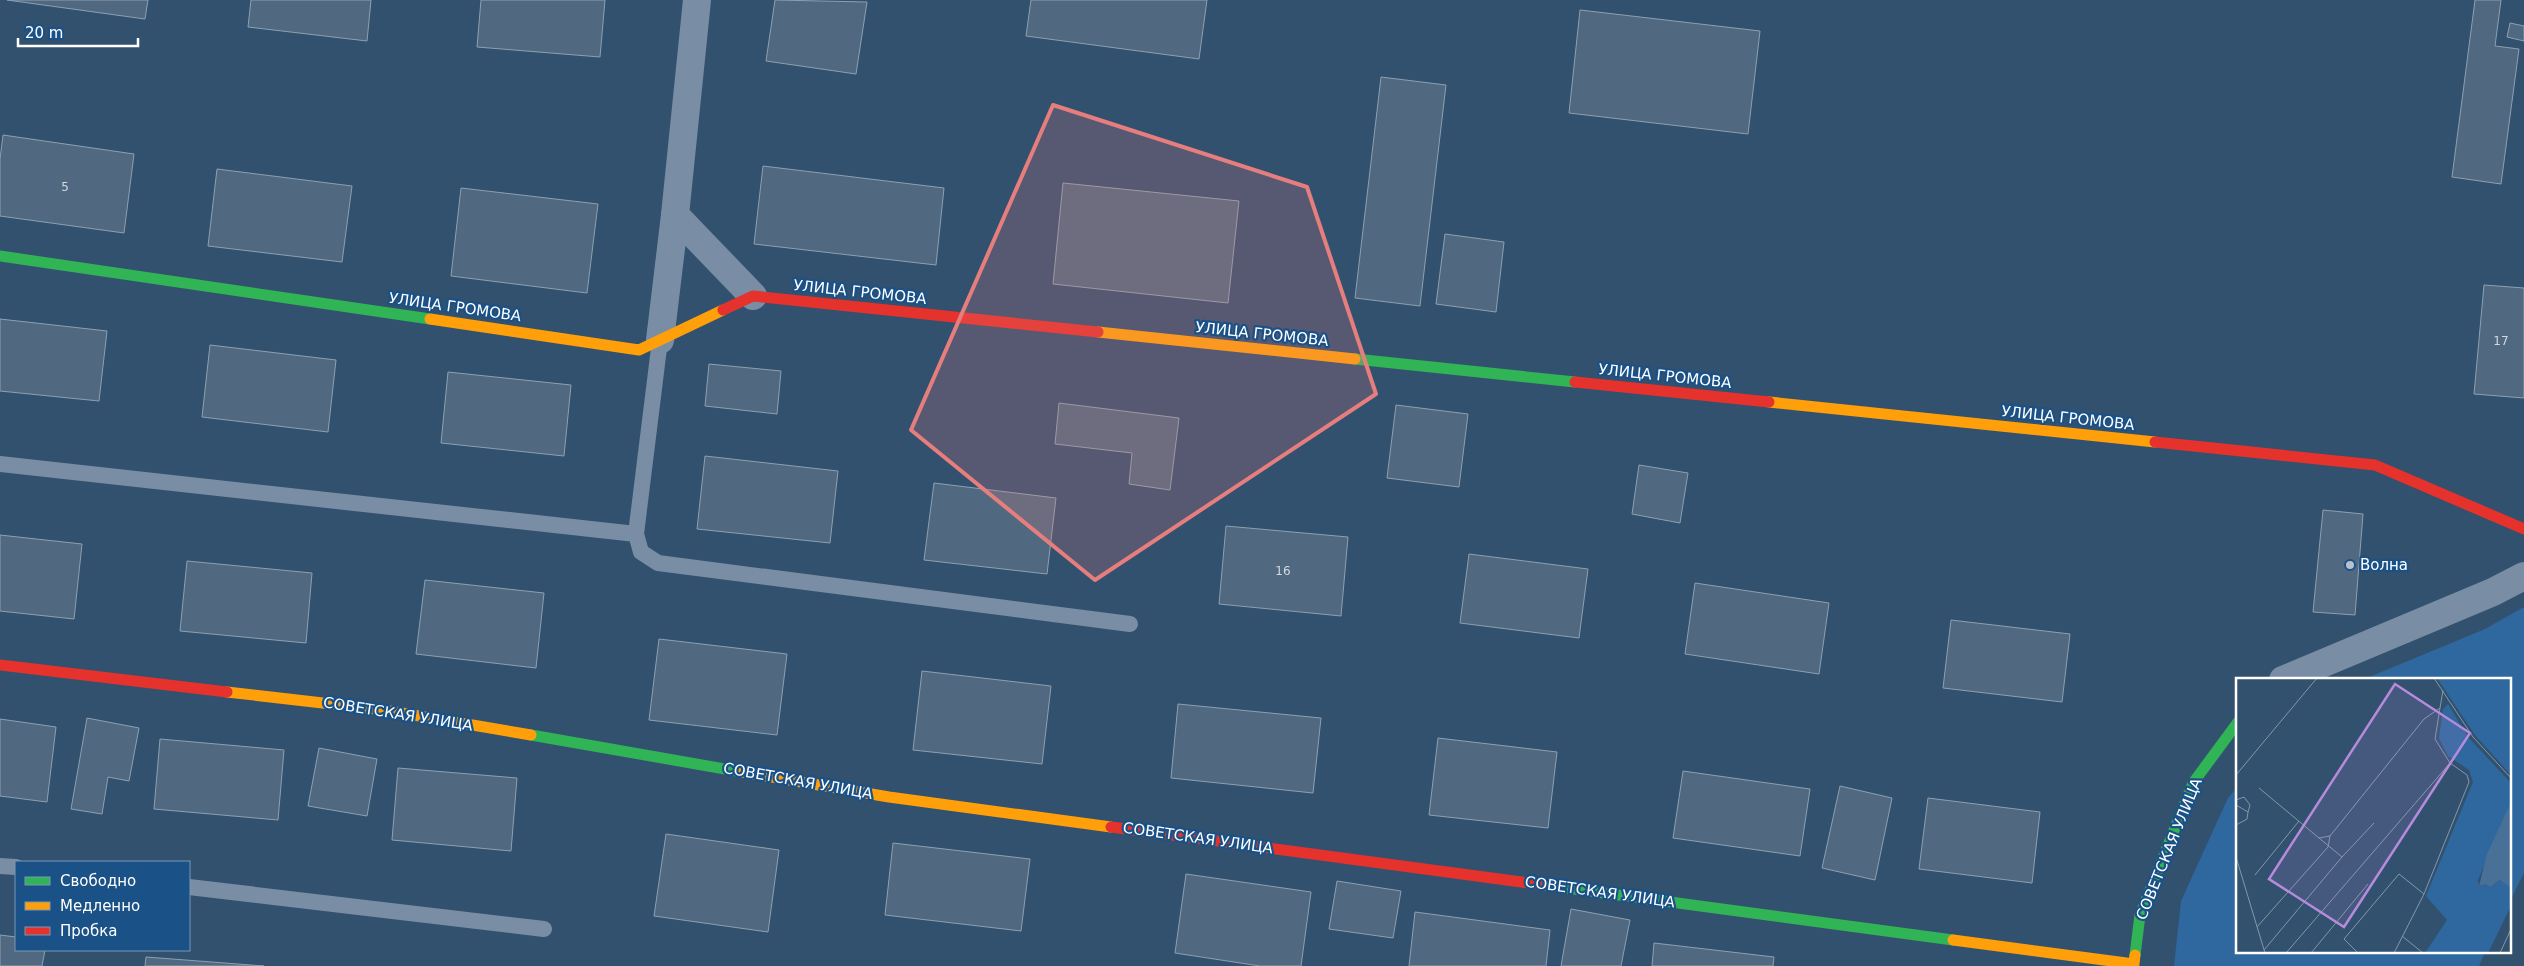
<svg xmlns="http://www.w3.org/2000/svg" width="2524" height="966" font-family="'DejaVu Sans',sans-serif">
<style>
.green{fill:#2e689e}
.building{fill:#506980;stroke:#8da0b2}
.lines{fill:none;stroke-linecap:round;stroke-linejoin:round}
.lane{stroke:#798ea4;stroke-width:16}
.street{stroke:#798ea4;stroke-width:28}
.fast{stroke:#30b455;stroke-width:11}
.slow{stroke:#ff9f0a;stroke-width:11}
.jam{stroke:#e5322d;stroke-width:11}
.marked{fill:#e67e7e;fill-opacity:0.2;stroke:#e67e7e;stroke-width:4;stroke-linejoin:round}
.poi-dot{fill:#b7c2cc;stroke:#1a5187;stroke-width:2}
.labels{text-anchor:middle;dominant-baseline:central;stroke-width:4.5;stroke-linejoin:round;paint-order:stroke}
.number-label{font-size:12px;fill:#d3dadf}
.street-label{font-size:15px;fill:#fff;stroke:#1a5187}
.poi-label{font-size:15px;fill:#fff;stroke:#1a5187;text-anchor:start}
.inset-road{fill:none;stroke:#8497a8;stroke-width:1}
.view{fill:#b68bdc;fill-opacity:0.15;stroke:#b68bdc;stroke-width:2.5}
.inset-edge{fill:none;stroke:#fff;stroke-width:2.5}
</style>
<rect width="100%" height="100%" fill="#32516e"/>
<!-- green -->
<g class="green">
<path d="M2524,607V873L2510,901V680H2362L2485,629Z"/>
<path d="M2238,786V952H2485L2479,966H2174L2181,901L2228,798Z"/>
</g>
<!-- building -->
<g class="building">
<path d="M7,0H148L145,19Z"/>
<path d="M251,0H371L367,41L248,27Z"/>
<path d="M481,0H605L600,57L477,47Z"/>
<path d="M775,0L867,2L856,74L766,61Z"/>
<path d="M1031,0H1207L1199,59L1026,36Z"/>
<path d="M2475,0H2501L2495,46L2519,49L2501,184L2452,177Z"/>
<path d="M1580,10L1760,31L1748,134L1569,113Z"/>
<path d="M2510,23L2524,26V41L2507,37Z"/>
<path d="M1381,77L1446,85L1420,306L1355,298Z"/>
<path d="M3,135L134,154L124,233L0,216V159Z"/>
<path d="M763,166L944,188L936,265L754,244Z"/>
<path d="M217,169L352,186L342,262L208,246Z"/>
<path d="M1063,183L1239,201L1228,303L1053,284Z"/>
<path d="M461,188L598,204L587,293L451,276Z"/>
<path d="M1445,234L1504,242L1496,312L1436,304Z"/>
<path d="M2484,285L2524,288V398L2474,394Z"/>
<path d="M0,319L107,331L99,401L0,391Z"/>
<path d="M210,345L336,360L328,432L202,417Z"/>
<path d="M709,364L781,371L777,414L705,406Z"/>
<path d="M448,372L571,385L564,456L441,443Z"/>
<path d="M1059,403L1179,418L1170,490L1129,484L1132,453L1055,444Z"/>
<path d="M1396,405L1468,414L1459,487L1387,478Z"/>
<path d="M705,456L838,471L830,543L697,529Z"/>
<path d="M1639,465L1688,473L1680,523L1632,514Z"/>
<path d="M934,483L1056,498L1047,574L924,560Z"/>
<path d="M2323,510L2363,514L2355,615L2313,612Z"/>
<path d="M1226,526L1348,537L1341,616L1219,604Z"/>
<path d="M0,535L82,544L74,619L0,611Z"/>
<path d="M1469,554L1588,569L1579,638L1460,623Z"/>
<path d="M187,561L312,573L306,643L180,631Z"/>
<path d="M425,580L544,593L536,668L416,654Z"/>
<path d="M1695,583L1829,603L1819,674L1685,654Z"/>
<path d="M1951,620L2070,634L2062,702L1943,688Z"/>
<path d="M659,639L787,654L777,735L649,720Z"/>
<path d="M922,671L1051,686L1042,764L913,750Z"/>
<path d="M1178,704L1321,718L1313,793L1171,778Z"/>
<path d="M87,718L139,728L129,781L108,777L102,814L71,809Z"/>
<path d="M0,719L56,727L47,802L0,796Z"/>
<path d="M1438,738L1557,752L1548,828L1429,815Z"/>
<path d="M160,739L284,750L278,820L154,809Z"/>
<path d="M319,748L377,759L367,816L308,806Z"/>
<path d="M398,768L517,778L511,851L392,840Z"/>
<path d="M1683,771L1810,789L1800,856L1673,838Z"/>
<path d="M1840,786L1892,798L1875,880L1822,868Z"/>
<path d="M1928,798L2040,812L2032,883L1919,869Z"/>
<path d="M666,834L779,850L768,932L654,916Z"/>
<path d="M893,843L1030,859L1021,931L885,915Z"/>
<path d="M1186,874L1311,892L1301,966H1260L1175,953Z"/>
<path d="M1337,881L1401,891L1393,938L1329,929Z"/>
<path d="M1571,909L1630,920L1621,966H1561Z"/>
<path d="M1415,912L1550,930L1546,966H1409Z"/>
<path d="M0,935L16,937V950H45L42,966H0Z"/>
<path d="M1654,943L1774,957L1773,966H1652Z"/>
<path d="M146,957L264,966H145Z"/>
</g>
<g class="lines">
<!-- lane -->
<g class="lane">
<path d="M0,464L636,534L660,340"/>
<path d="M636,534L641,552L658,563L1130,624"/>
<path d="M0,866L16,867"/>
<path d="M189,887L544,929"/>
</g>
<!-- street -->
<g class="street">
<path d="M697,0L675,215L753,296"/>
<path d="M660,340L675,215"/>
<path d="M2283,680L2493,592L2524,576"/>
</g>
<!-- fast -->
<g class="fast">
<path d="M0,256L430,319"/>
<path d="M1355,359L1575,382"/>
<path d="M531,735L742,772"/>
<path d="M1544,885L1953,940"/>
<path d="M2135,955L2140,915L2193,783L2238,722"/>
</g>
<!-- slow -->
<g class="slow">
<path d="M430,319L639,350L723,310"/>
<path d="M1098,332L1355,359"/>
<path d="M1769,402L2155,442"/>
<path d="M227,692L384,710L531,735"/>
<path d="M742,772L889,797L1111,827"/>
<path d="M1953,940L2134,964L2135,955"/>
</g>
<!-- jam -->
<g class="jam">
<path d="M723,310L753,296L1098,332"/>
<path d="M1575,382L1769,402"/>
<path d="M2155,442L2375,465L2524,529"/>
<path d="M0,665L227,692"/>
<path d="M1111,827L1544,885"/>
</g>
</g>
<!-- marked area -->
<path class="marked" d="M1053,105L1307,187L1376,394L1095,580L911,430Z"/>
<!-- markers -->
<circle class="poi-dot" cx="2350" cy="565" r="5"/>
<g class="labels">
<!-- number labels -->
<g class="number-label">
<text x="65" y="187">5</text>
<text x="2501" y="341">17</text>
<text x="1283" y="571">16</text>
</g>
<!-- street labels -->
<g class="street-label">
<text transform="translate(860 292) rotate(6)">УЛИЦА ГРОМОВА</text>
<text transform="translate(455 307) rotate(8)">УЛИЦА ГРОМОВА</text>
<text transform="translate(1262 334) rotate(6)">УЛИЦА ГРОМОВА</text>
<text transform="translate(1665 376) rotate(6)">УЛИЦА ГРОМОВА</text>
<text transform="translate(2068 418) rotate(6)">УЛИЦА ГРОМОВА</text>
<text transform="translate(398 714) rotate(9)">СОВЕТСКАЯ УЛИЦА</text>
<text transform="translate(798 781) rotate(10)">СОВЕТСКАЯ УЛИЦА</text>
<text transform="translate(1198 838) rotate(8)">СОВЕТСКАЯ УЛИЦА</text>
<text transform="translate(2169 849) rotate(-68)">СОВЕТСКАЯ УЛИЦА</text>
<text transform="translate(1600 892) rotate(8)">СОВЕТСКАЯ УЛИЦА</text>
</g>
<!-- poi labels -->
<g class="poi-label">
<text x="2360" y="565">Волна</text>
</g>
</g>
<!-- overview -->
<g transform="translate(2236 678)">
<rect width="275" height="275" fill="#32516e"/>
<path d="M201,0H275V97L239,57ZM212,26L232,59L275,105V124L242,202L243,208L249,206L253,209L265,202L275,210V228L252,275H189L211,242L190,218L237,104L233,92L212,78L203,60L207,31Z" fill="#2e689e"/>
<path d="M275,124V210L264,202L254,209L249,206L243,208L251,176Z" fill="#497097"/>
<path class="inset-road" d="M198,0L237,59L275,100M0,97L81,0M23,110L83,160L94,158M0,122L8,119L14,127L12,134L0,127M0,147L11,141L12,134M0,179L29,275M106,179L138,145M19,197L63,143M21,249L92,169L94,158L188,41L204,30L207,12M166,258L187,275M28,272L106,179L83,160M50,275L214,85L199,61L204,30M75,275L132,206M122,275L108,261L163,196L188,216M158,275L188,216L233,104L231,97L214,85M264,275L275,251"/>
<path class="view" d="M159,6L234,55L108,249L33,201Z"/>
<rect width="275" height="275" class="inset-edge"/>
</g>
<!-- legend -->
<rect x="15" y="861" width="175" height="90" fill="#1a5187" stroke="#7697b7"/>
<rect x="25" y="877" width="25" height="8" fill="#30b455" stroke="#7697b7"/>
<text x="60" y="886" font-size="15" fill="#ffffff">Свободно</text>
<rect x="25" y="902" width="25" height="8" fill="#ff9f0a" stroke="#7697b7"/>
<text x="60" y="911" font-size="15" fill="#ffffff">Медленно</text>
<rect x="25" y="927" width="25" height="8" fill="#e5322d" stroke="#7697b7"/>
<text x="60" y="936" font-size="15" fill="#ffffff">Пробка</text>
<!-- scale -->
<path d="M18 38v8h120v-8" fill="none" stroke="#ffffff" stroke-width="2.5"/>
<text x="25" y="38" font-size="15" fill="#ffffff" stroke="#1a5187" stroke-width="4" paint-order="stroke">20 m</text>
</svg>
